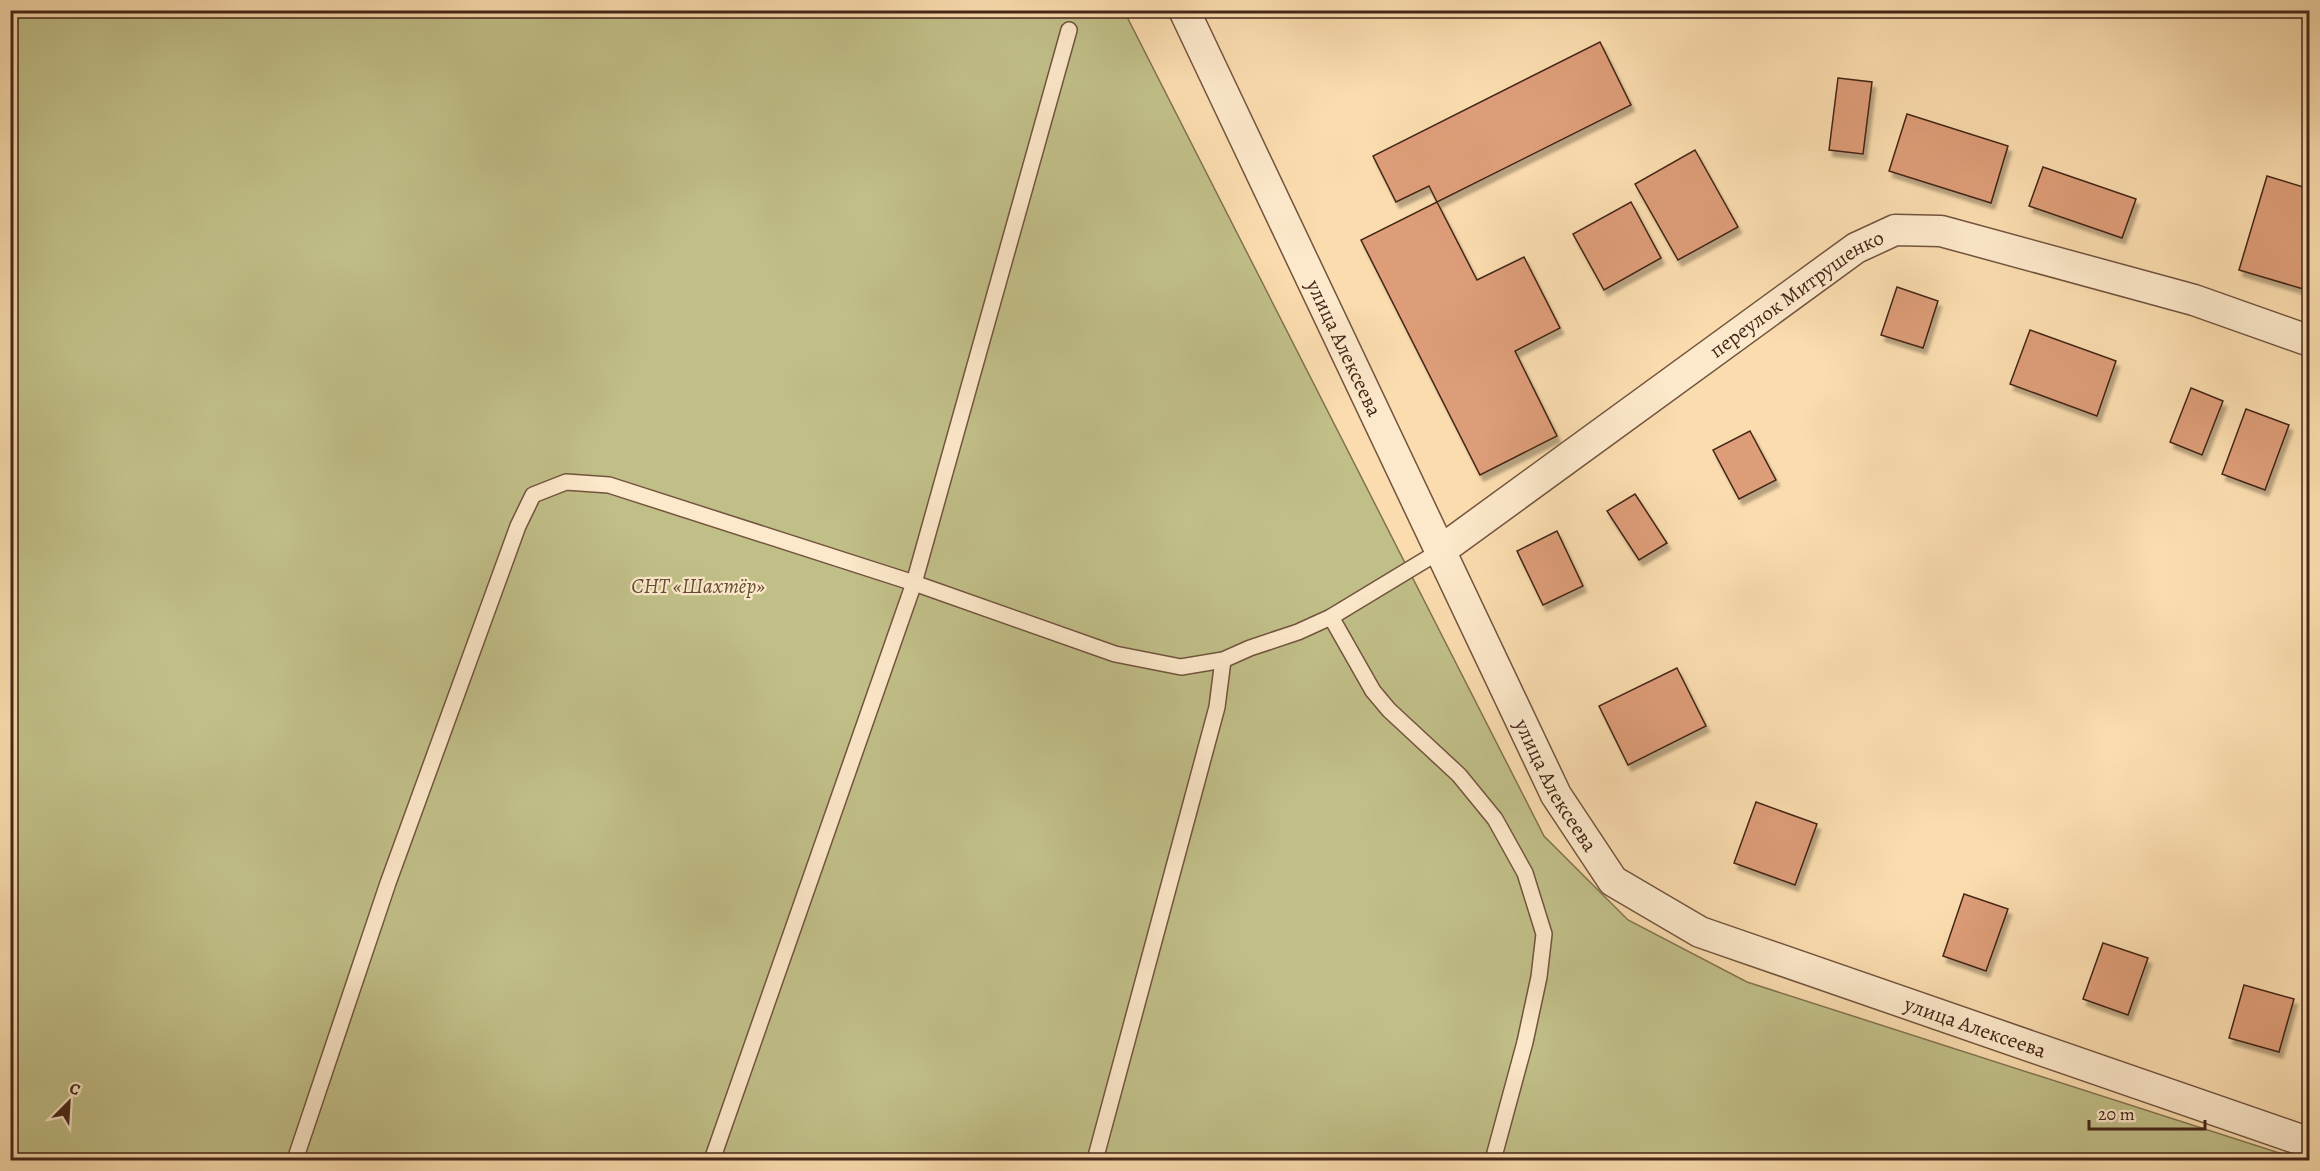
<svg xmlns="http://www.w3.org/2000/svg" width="2320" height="1171" font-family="Alegreya,serif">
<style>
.green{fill:#c1bf88;stroke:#827250;stroke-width:1.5}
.building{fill:#dd9d78;stroke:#442618;stroke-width:1.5;filter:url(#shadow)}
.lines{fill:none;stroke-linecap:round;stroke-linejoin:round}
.lane-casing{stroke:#72543e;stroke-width:18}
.street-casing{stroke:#72543e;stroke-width:33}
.lane{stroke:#fce8ca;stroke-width:15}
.street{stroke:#fce8ca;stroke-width:30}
.labels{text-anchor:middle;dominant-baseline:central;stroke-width:4.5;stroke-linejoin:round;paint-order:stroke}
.street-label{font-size:21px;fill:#442618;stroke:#fce8ca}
.park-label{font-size:21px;font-style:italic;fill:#634c34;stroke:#fce8ca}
</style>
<defs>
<filter id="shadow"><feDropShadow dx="3.5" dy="6" stdDeviation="1.5" flood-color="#0004"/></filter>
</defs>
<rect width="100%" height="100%" fill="#fadcae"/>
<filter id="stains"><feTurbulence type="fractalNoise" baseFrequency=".00333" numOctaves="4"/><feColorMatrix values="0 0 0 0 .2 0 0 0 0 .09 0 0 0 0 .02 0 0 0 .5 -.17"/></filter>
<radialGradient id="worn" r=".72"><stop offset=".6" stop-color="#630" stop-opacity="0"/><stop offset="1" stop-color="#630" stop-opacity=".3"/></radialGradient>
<!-- green -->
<path class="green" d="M10,11H1124L1544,836L1628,920L1747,982L2301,1160H11Z"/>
<!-- building -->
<g class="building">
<path d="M1600,42L1631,105L1437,202L1429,186L1396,202L1373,156Z"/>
<path d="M1838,78L1872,82L1863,154L1829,150Z"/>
<path d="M1907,114L2008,146L1991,203L1889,171Z"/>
<path d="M1695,150L1738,227L1678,260L1635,184Z"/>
<path d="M2043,167L2136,199L2122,238L2029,206Z"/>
<path d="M2267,176L2310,189V291L2239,270Z"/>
<path d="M1437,202L1477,280L1524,257L1560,328L1515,351L1557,436L1480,475L1361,240Z"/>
<path d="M1631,202L1661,258L1604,290L1573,234Z"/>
<path d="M1897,287L1938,301L1923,348L1881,335Z"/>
<path d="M2030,330L2116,361L2097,416L2010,384Z"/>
<path d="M2191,388L2223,401L2202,455L2170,442Z"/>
<path d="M2246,409L2289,425L2265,490L2222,474Z"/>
<path d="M1750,431L1776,480L1739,499L1713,450Z"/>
<path d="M1635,494L1667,543L1639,560L1607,511Z"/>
<path d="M1557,531L1583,586L1543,605L1517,551Z"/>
<path d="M1677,668L1706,726L1628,765L1599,706Z"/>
<path d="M1756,802L1817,824L1795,885L1734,863Z"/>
<path d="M1964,894L2008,909L1986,971L1943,956Z"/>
<path d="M2103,943L2148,958L2128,1015L2083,999Z"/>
<path d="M2244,985L2294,999L2279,1052L2229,1038Z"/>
</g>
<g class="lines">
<!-- lane casing -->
<g class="lane-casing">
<g id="lane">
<path d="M1331,617L1373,691L1389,710L1459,775L1495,819L1525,873L1544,934L1539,977L1525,1042L1493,1160"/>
<path d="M295,1160L388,883L518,526L533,495L566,482L609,485L914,583L1115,654L1181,667L1223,660L1250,648L1298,632L1331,617L1440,551"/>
<path d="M712,1160L914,583L1069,30"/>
<path d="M1095,1160L1217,707L1223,660"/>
</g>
</g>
<!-- street casing -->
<g class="street-casing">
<g id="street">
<path id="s1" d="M1184,10L1556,795L1613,881L1700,932L2310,1143"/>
<path id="s2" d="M1440,551L1856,248L1895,230L1941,231L2194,300L2310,341"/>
</g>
</g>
<!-- lane -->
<use href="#lane" class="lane"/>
<!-- street -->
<use href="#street" class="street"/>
</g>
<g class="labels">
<!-- street labels -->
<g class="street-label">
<text stroke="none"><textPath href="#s2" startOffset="440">переулок Митрушенко</textPath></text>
<text stroke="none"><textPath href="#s1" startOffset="374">улица Алексеева</textPath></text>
<text stroke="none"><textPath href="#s1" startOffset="860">улица Алексеева</textPath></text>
<text stroke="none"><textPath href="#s1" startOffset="1364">улица Алексеева</textPath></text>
</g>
<!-- park labels -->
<g class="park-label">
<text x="698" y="586">СНТ «Шахтёр»</text>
</g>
</g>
<!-- margin -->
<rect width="2320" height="1171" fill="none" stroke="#fadcae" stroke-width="36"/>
<rect x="12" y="12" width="2296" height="1147" fill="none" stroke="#442618" stroke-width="3"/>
<rect x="18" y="18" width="2284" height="1135" fill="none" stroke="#442618" stroke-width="1.5"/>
<!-- north arrow -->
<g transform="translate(69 1102) rotate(24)" stroke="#fce8ca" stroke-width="4.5" paint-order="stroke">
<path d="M0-4.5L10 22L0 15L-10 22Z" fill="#442618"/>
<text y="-9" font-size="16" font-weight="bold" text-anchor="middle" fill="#442618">С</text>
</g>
<!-- scale -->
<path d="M2089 1120v9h116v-9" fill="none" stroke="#442618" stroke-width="3"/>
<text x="2098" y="1120" font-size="18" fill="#442618" stroke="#fce8ca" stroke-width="4.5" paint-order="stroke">20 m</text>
<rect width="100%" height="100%" filter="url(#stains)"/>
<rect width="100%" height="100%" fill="url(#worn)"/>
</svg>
